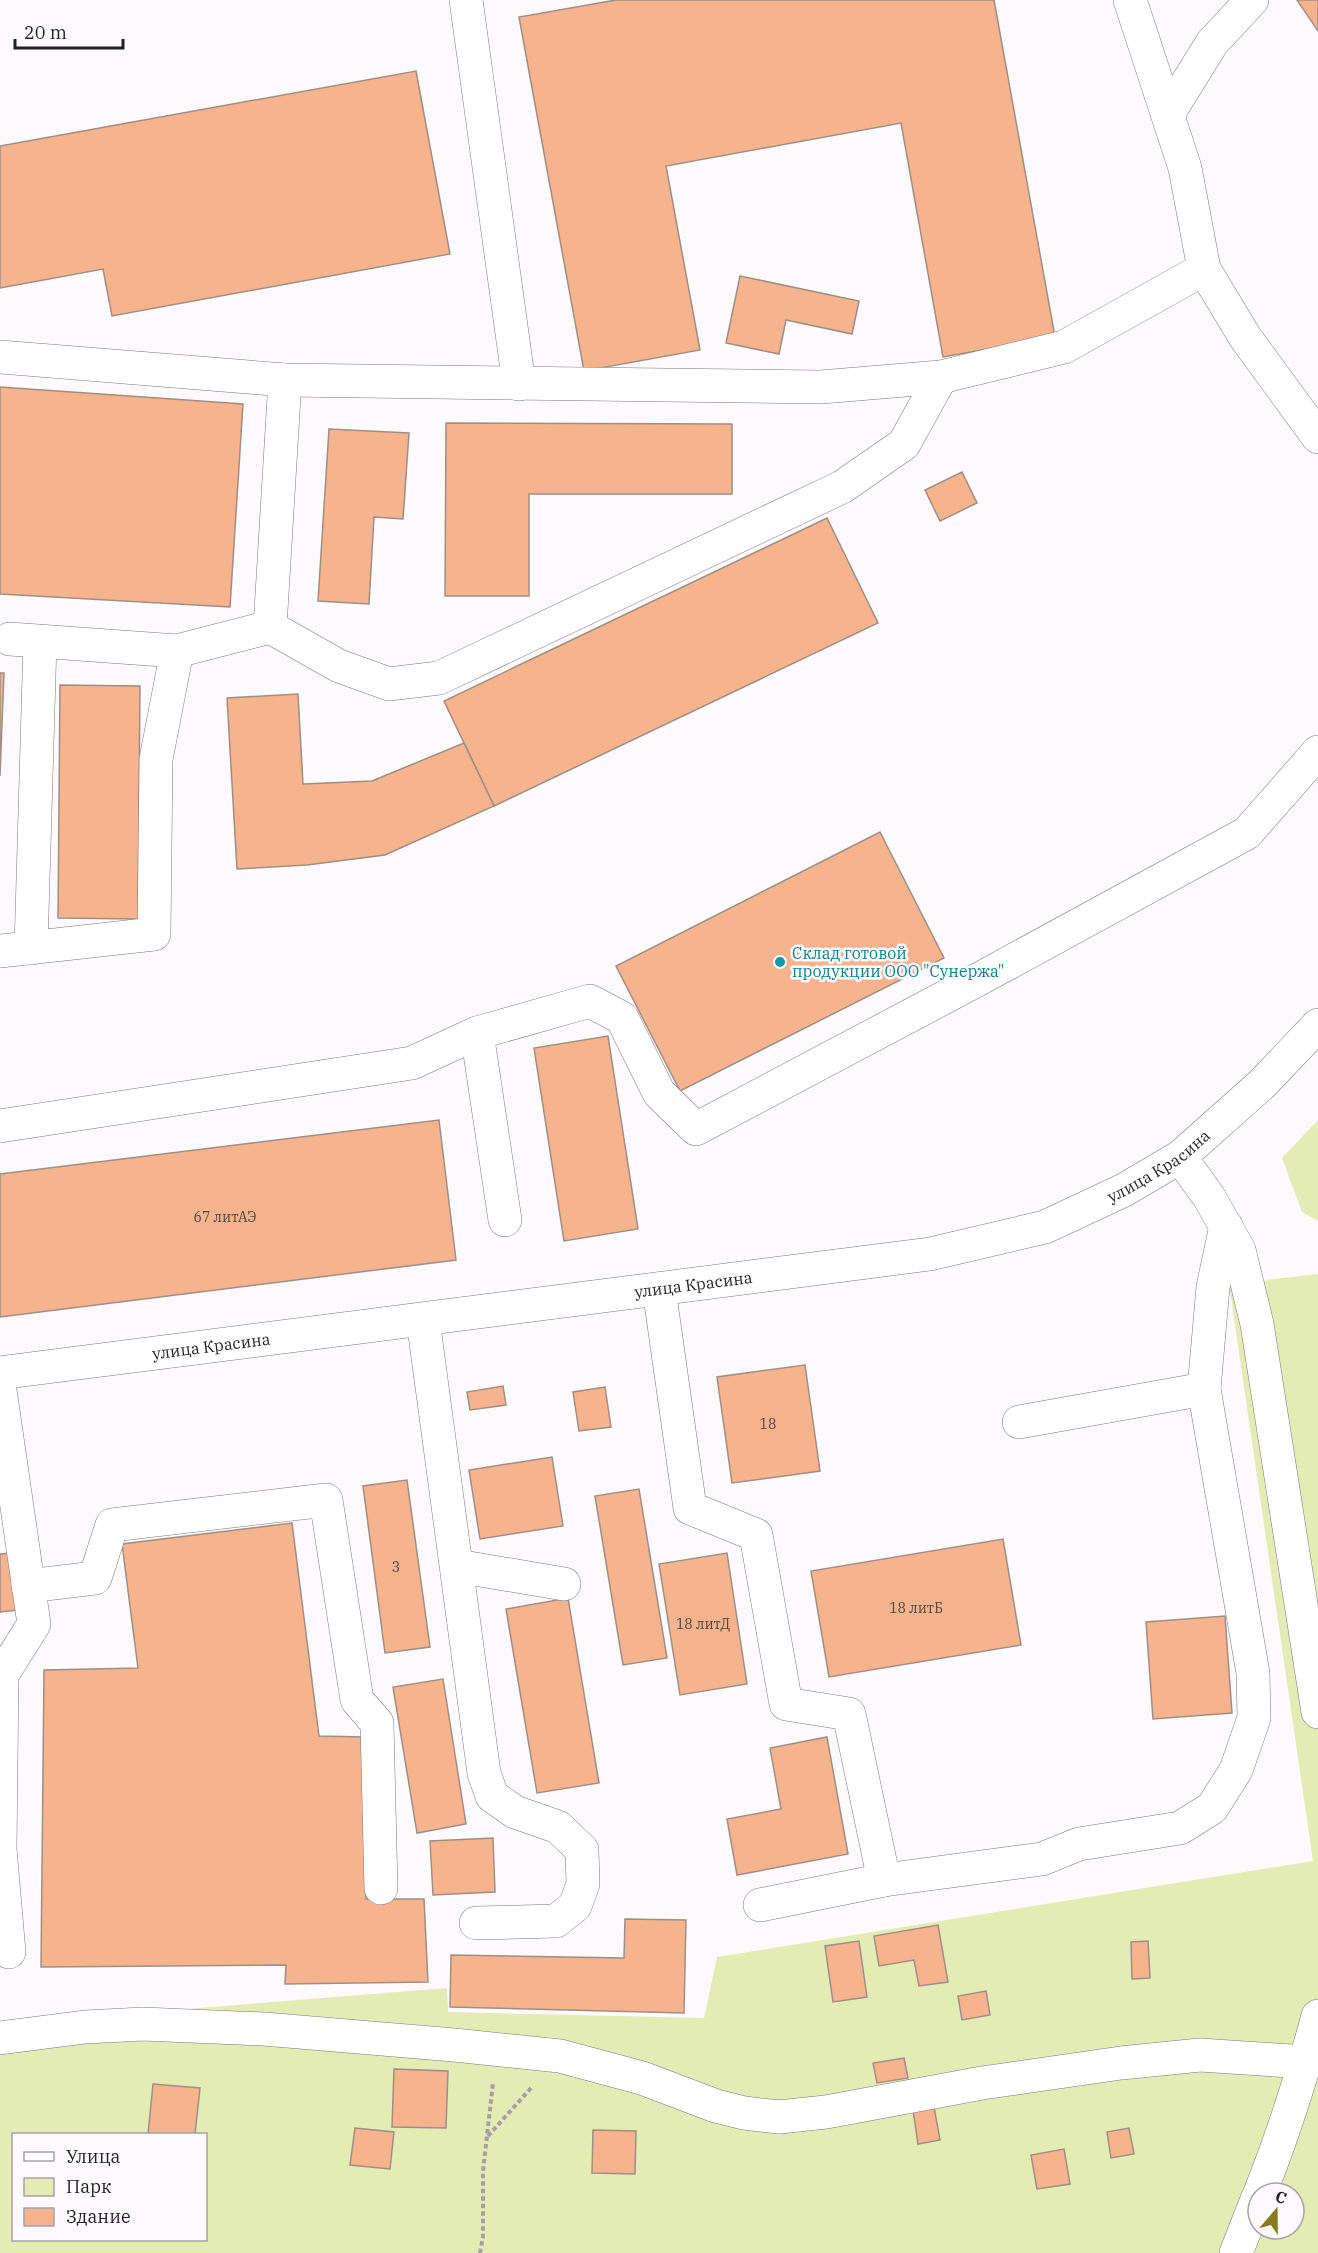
<svg xmlns="http://www.w3.org/2000/svg" width="1318" height="2253" font-family="'IBM Plex Serif',serif">
<style>
.green{fill:#e3ecb4;fill-rule:evenodd}
.building{fill:#f5b48e;stroke:#a08e84;stroke-width:1.5}
.lines{fill:none;stroke-linecap:round;stroke-linejoin:round}
.minor-casing{stroke:#817482;stroke-width:34}
.major-casing{stroke:#817482;stroke-width:34}
.path{stroke:#a4a0a4;stroke-width:4;stroke-dasharray:4.5 3;stroke-linecap:butt}
.minor{stroke:#fff;stroke-width:33}
.major{stroke:#fff;stroke-width:33}
.culture-dot{fill:#0f9aa8;stroke:#fdfafd;stroke-width:2}
.labels{text-anchor:middle;dominant-baseline:central;stroke-width:5;stroke-linejoin:round;paint-order:stroke}
.number-label{font-size:14px;fill:#58443f}
.culture-label{font-size:16px;fill:#0d838f;stroke:#fdfafd;text-anchor:start}
.street-label{font-size:16px;fill:#241f25;stroke:#fdfafd}
</style>
<rect width="100%" height="100%" fill="#fdfafd"/>
<!-- green -->
<g class="green">
<path d="M1318,1120V1221L1302,1212L1282,1158Z"/>
<path d="M1318,1274V2253H0V2024L447,1988L448,2012L704,2018L717,1957L1313,1861L1229,1284ZM14,2134H206V2240H14ZM1258,2193H1294V2229H1258Z"/>
</g>
<!-- building -->
<g class="building">
<path d="M616,0H994L1055,337L943,357L901,123L666,166L700,350L584,371L519,17Z"/>
<path d="M1297,0H1318V31Z"/>
<path d="M416,71L450,254L112,316L103,269L0,288V146Z"/>
<path d="M740,276L859,301L852,334L786,320L779,354L726,343Z"/>
<path d="M0,387L243,404L230,607L0,594Z"/>
<path d="M446,423L732,424V494H529V596H445Z"/>
<path d="M329,429L409,433L403,519L374,517L369,604L318,601Z"/>
<path d="M962,472L977,503L940,521L925,490Z"/>
<path d="M827,518L878,623L494,806L444,701Z"/>
<path d="M0,673H4L0,776Z"/>
<path d="M60,685L140,686L138,919L58,918Z"/>
<path d="M298,694L303,784L372,781L464,743L494,806L385,855L307,865L237,869L227,698Z"/>
<path d="M880,832L944,958L680,1091L616,966Z"/>
<path d="M608,1036L638,1229L564,1241L534,1048Z"/>
<path d="M439,1120L456,1260L0,1317V1174Z"/>
<path d="M805,1365L820,1471L732,1483L717,1377Z"/>
<path d="M503,1386L506,1405L470,1410L467,1392Z"/>
<path d="M605,1387L611,1427L579,1431L573,1392Z"/>
<path d="M552,1457L563,1526L480,1539L469,1470Z"/>
<path d="M407,1480L430,1647L385,1653L363,1486Z"/>
<path d="M639,1489L667,1658L623,1665L595,1496Z"/>
<path d="M292,1523L319,1736L364,1737L366,1899H424L428,1982L285,1984L286,1965L41,1967L44,1670L138,1668L122,1544Z"/>
<path d="M1003,1539L1021,1645L829,1677L811,1571Z"/>
<path d="M11,1553L18,1610L0,1612V1554Z"/>
<path d="M727,1553L747,1684L680,1695L659,1564Z"/>
<path d="M568,1598L599,1783L537,1793L506,1609Z"/>
<path d="M1225,1616L1232,1713L1153,1719L1146,1622Z"/>
<path d="M443,1679L466,1824L417,1833L393,1687Z"/>
<path d="M827,1737L848,1854L737,1875L727,1819L781,1809L770,1748Z"/>
<path d="M493,1838L495,1892L433,1895L430,1841Z"/>
<path d="M625,1919L686,1920L684,2013L450,2007L451,1955L624,1958Z"/>
<path d="M938,1925L948,1982L919,1986L914,1960L879,1966L874,1936Z"/>
<path d="M859,1941L867,1997L833,2002L825,1946Z"/>
<path d="M1148,1941L1150,1978L1132,1979L1131,1942Z"/>
<path d="M986,1991L990,2015L962,2020L958,1996Z"/>
<path d="M904,2058L908,2078L877,2083L873,2063Z"/>
<path d="M394,2069L448,2071L446,2128L392,2127Z"/>
<path d="M153,2084L200,2088L195,2134H148Z"/>
<path d="M934,2107L940,2140L918,2144L913,2110Z"/>
<path d="M355,2128L394,2132L390,2169L350,2165Z"/>
<path d="M1129,2128L1134,2154L1111,2158L1107,2132Z"/>
<path d="M593,2130L636,2131L635,2174L592,2173Z"/>
<path d="M1064,2149L1070,2184L1037,2189L1031,2155Z"/>
</g>
<g class="lines">
<!-- minor casing -->
<g class="minor-casing">
<g id="minor">
<path d="M466,0L519,384"/>
<path d="M1130,0L1185,168L1204,269L1245,337L1318,437"/>
<path d="M1168,114L1212,43L1252,0"/>
<path d="M0,357L285,380L821,387L941,377L1064,347L1204,269"/>
<path d="M285,380L270,627L339,666L389,684L439,678L842,487L904,444L941,377"/>
<path d="M10,639L177,651L270,627"/>
<path d="M31,948L40,642"/>
<path d="M0,951L154,934L156,759L177,651"/>
<path d="M477,1033L505,1220"/>
<path d="M0,1126L412,1063L477,1033L590,1001L622,1018L659,1093L696,1129L981,978L1247,833L1318,752"/>
<path d="M1180,1157L1209,1197L1239,1250L1257,1324L1318,1712"/>
<path d="M659,1289L690,1508L756,1535L786,1704L849,1714L884,1880"/>
<path d="M423,1320L484,1773L492,1796L515,1812L558,1827L582,1850L583,1884L575,1906L556,1921L476,1923"/>
<path d="M0,1390L34,1624L2,1675L0,1849L9,1952"/>
<path d="M1019,1422L1204,1389"/>
<path d="M457,1566L564,1584"/>
<path d="M28,1586L95,1578L112,1525L326,1500L357,1700L377,1723L381,1888"/>
<path d="M760,1905L884,1880L1042,1859L1079,1844L1180,1828L1212,1808L1236,1770L1254,1718L1253,1673L1204,1389L1213,1287L1226,1226"/>
<path d="M0,2038L85,2027L143,2024L264,2029L454,2045L560,2056L642,2078L716,2106L744,2113L779,2117L826,2112L982,2083L1121,2063L1200,2055L1306,2062"/>
<path d="M1260,2193C1283,2135 1302,2076 1318,2016"/>
<path d="M1236,2253L1258,2197"/>
</g>
</g>
<!-- major casing -->
<g class="major-casing">
<g id="major">
<path id="s1" d="M0,1373L930,1254L1045,1227L1124,1190L1180,1157L1262,1084L1318,1025"/>
</g>
</g>
<!-- path -->
<g class="path">
<path d="M488,2136L531,2088"/>
<path d="M480,2253L483,2237V2171L493,2083"/>
</g>
<!-- minor -->
<use href="#minor" class="minor"/>
<!-- major -->
<use href="#major" class="major"/>
</g>
<!-- markers -->
<circle class="culture-dot" cx="780" cy="962" r="6"/>
<g class="labels">
<!-- number labels -->
<g class="number-label">
<text x="225" y="1217">67 литАЭ</text>
<text x="768" y="1424">18</text>
<text x="396" y="1567">3</text>
<text x="916" y="1608">18 литБ</text>
<text x="703" y="1624">18 литД</text>
</g>
<!-- culture labels -->
<g class="culture-label">
<text x="792" y="953">Склад готовой<tspan x="792" dy="18">продукции ООО "Сунержа"</tspan></text>
</g>
<!-- street labels -->
<g class="street-label">
<text stroke="none"><textPath href="#s1" startOffset="1185">улица Красина</textPath></text>
<text stroke="none"><textPath href="#s1" startOffset="699">улица Красина</textPath></text>
<text stroke="none"><textPath href="#s1" startOffset="213">улица Красина</textPath></text>
</g>
</g>
<!-- legend -->
<rect x="12" y="2133" width="195" height="108" fill="#fdfafd" stroke="#a6a2a7" stroke-width="1.5"/>
<rect x="24" y="2152" width="30" height="9" fill="#ffffff" stroke="#a6a2a7" stroke-width="1.5"/>
<text x="66" y="2163" font-size="18" fill="#241f25">Улица</text>
<rect x="24" y="2178" width="30" height="18" fill="#e3ecb4" stroke="#a6a2a7" stroke-width="1.5"/>
<text x="66" y="2193" font-size="18" fill="#241f25">Парк</text>
<rect x="24" y="2208" width="30" height="18" fill="#f5b48e" stroke="#a6a2a7" stroke-width="1.5"/>
<text x="66" y="2223" font-size="18" fill="#241f25">Здание</text>
<!-- north arrow -->
<g transform="translate(1276 2211) rotate(20)"><circle r="28" fill="#fdfafd" stroke="#a6a2a7" stroke-width="1.5"/>
<path d="M0-4.5L10 22L0 15L-10 22Z" fill="#887a1f"/>
<text y="-9" font-size="16" font-weight="bold" text-anchor="middle" fill="#241f25">С</text>
</g>
<!-- scale -->
<path d="M15 39v9h108v-9" fill="none" stroke="#241f25" stroke-width="3"/>
<text x="24" y="39" font-size="18" fill="#241f25" stroke="#fdfafd" stroke-width="4.5" paint-order="stroke">20 m</text>
</svg>
